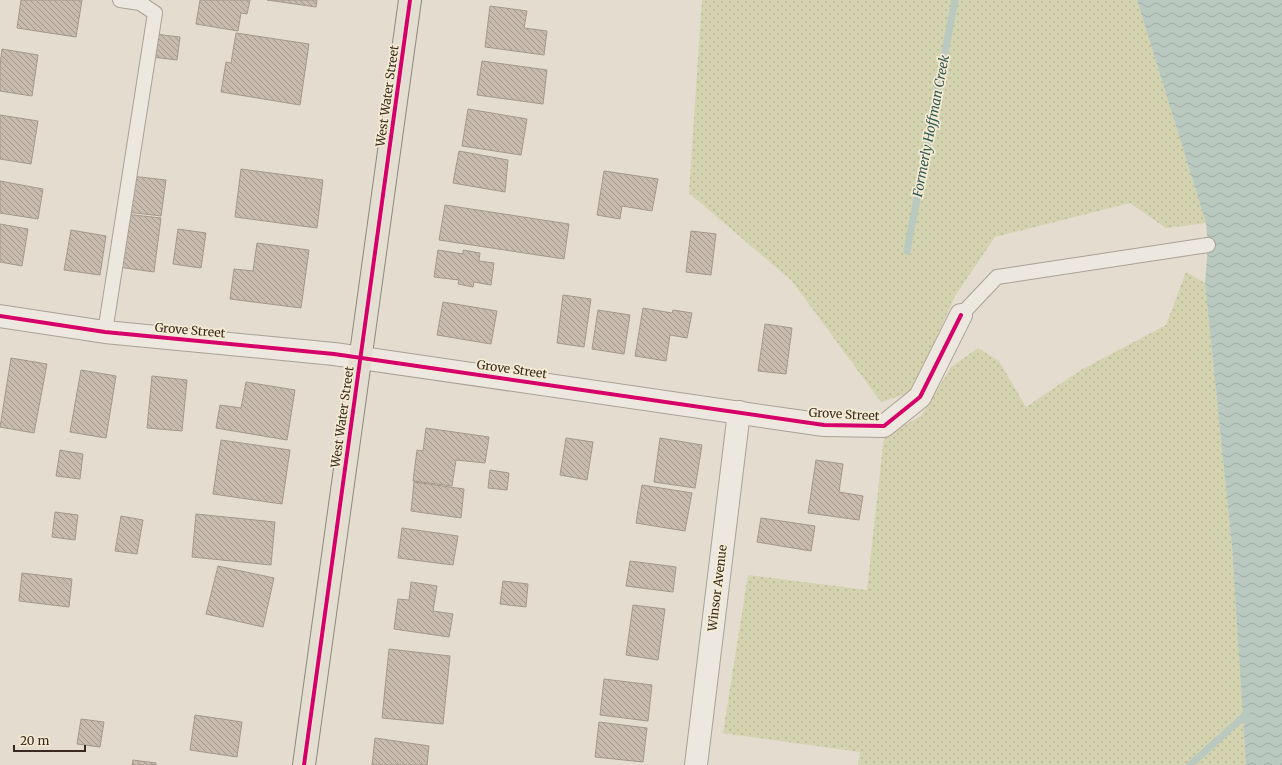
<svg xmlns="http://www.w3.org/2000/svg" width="1282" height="765" font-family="Merriweather,serif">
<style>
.grass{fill:url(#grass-dots)}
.water{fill:url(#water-waves)}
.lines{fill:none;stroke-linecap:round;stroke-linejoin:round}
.stream{stroke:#b9c9bf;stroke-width:7}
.building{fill:url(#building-back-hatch);stroke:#a4988d}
.service-casing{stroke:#a9a196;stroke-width:16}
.minor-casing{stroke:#a9a196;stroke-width:24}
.primary-casing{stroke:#8f877e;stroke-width:24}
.service{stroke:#ece8df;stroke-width:14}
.minor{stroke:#ece8df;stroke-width:22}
.primary{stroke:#e3ded1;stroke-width:22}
.cycleway-casing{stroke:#f5ebd3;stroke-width:6}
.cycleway{stroke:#d6006c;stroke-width:4}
.labels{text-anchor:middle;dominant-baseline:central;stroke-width:3.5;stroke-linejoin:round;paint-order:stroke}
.street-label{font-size:12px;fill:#382a1e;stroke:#f5ebd3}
.water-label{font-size:13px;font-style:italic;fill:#2e5754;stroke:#f5ebd3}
</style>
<defs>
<pattern id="grass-dots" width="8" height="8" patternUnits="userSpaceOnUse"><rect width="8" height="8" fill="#d4d3b0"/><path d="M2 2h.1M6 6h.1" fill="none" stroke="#b7b597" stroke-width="1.8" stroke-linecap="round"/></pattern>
<pattern id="water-waves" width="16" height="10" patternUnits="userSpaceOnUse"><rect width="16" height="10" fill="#b9c9bf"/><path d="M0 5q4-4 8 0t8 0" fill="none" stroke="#a0ada4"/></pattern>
<pattern id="building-back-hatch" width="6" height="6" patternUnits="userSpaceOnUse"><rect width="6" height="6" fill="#c8bbae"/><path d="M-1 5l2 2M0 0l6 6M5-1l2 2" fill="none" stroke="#a3988d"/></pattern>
</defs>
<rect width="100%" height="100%" fill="#e4dcce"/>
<!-- grass -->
<g class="grass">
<path d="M702,0H1137L1206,223L1166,228L1130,203L995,237L955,296L912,392L881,402L792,281L689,193Z"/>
<path d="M1186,272L1205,283L1232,547L1246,765H858L860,752L723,733L748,575L867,590L884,436L921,416L951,367L978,348L999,361L1026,407L1081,370L1166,325Z"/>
</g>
<!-- water -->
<path class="water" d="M1137,0H1282V765H1246L1232,547L1205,283L1208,245L1206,223Z"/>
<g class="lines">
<!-- stream -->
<g class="stream">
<path d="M907,251L955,0"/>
<path d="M1190,765L1243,717L1248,710"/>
</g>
</g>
<!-- building -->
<g class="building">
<path d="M21,0H82L76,37L17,28Z"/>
<path d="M200,0H250L247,14L241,13L238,31L196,24Z"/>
<path d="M267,0H317L316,7Z"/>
<path d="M490,6L527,11L524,28L547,31L544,55L485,47Z"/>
<path d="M236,33L309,44L300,105L221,92L226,62L231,63Z"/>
<path d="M155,34L180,37L177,60L152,57Z"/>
<path d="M2,49L38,55L32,96L0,91V65Z"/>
<path d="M482,61L547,70L543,104L477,95Z"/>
<path d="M468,109L527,119L521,155L462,146Z"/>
<path d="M0,115L38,121L31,164L0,159Z"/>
<path d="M459,151L508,160L505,192L453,183Z"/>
<path d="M241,169L323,180L317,228L235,217Z"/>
<path d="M604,171L658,179L652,211L622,206L620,219L597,215Z"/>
<path d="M131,176L166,180L161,216L127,212Z"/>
<path d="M0,181L43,189L38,219L0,213Z"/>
<path d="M445,205L569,224L564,259L439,240Z"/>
<path d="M125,214L161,218L154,272L118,267Z"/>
<path d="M0,224L28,229L22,266L0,262Z"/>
<path d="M178,229L206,233L201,268L173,264Z"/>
<path d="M71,230L106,236L100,275L64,270Z"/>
<path d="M691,231L716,234L711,275L686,272Z"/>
<path d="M257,243L309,250L301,308L230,299L234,269L253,271Z"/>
<path d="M438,250L463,254V250L480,253L479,261L494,263L491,285L474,282L473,287L458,284L459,280L434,277Z"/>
<path d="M563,295L591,299L584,347L557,343Z"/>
<path d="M443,302L497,311L491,344L437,335Z"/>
<path d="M643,308L672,313L673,310L692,313L687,338L670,335L666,361L635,356Z"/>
<path d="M598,310L630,315L624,354L592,349Z"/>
<path d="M765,324L792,328L786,374L758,371Z"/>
<path d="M11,358L47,364L34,433L0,427Z"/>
<path d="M81,370L116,376L106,438L70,432Z"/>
<path d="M152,376L187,380L182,431L147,428Z"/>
<path d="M246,382L295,390L287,440L216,428L220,405L241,408Z"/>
<path d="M426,428L489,437L485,463L456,460L452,486L413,481L417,450L423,451Z"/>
<path d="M566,438L593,442L587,480L560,475Z"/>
<path d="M660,438L702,445L695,488L654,482Z"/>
<path d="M221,440L290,450L282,504L213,494Z"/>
<path d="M60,450L83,454L80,479L56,476Z"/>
<path d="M816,460L843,464L839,492L863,496L859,520L808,513Z"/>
<path d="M490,470L509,473L507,490L488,488Z"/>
<path d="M414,482L464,489L461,518L411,511Z"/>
<path d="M642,485L692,493L685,531L636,523Z"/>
<path d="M55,512L78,515L75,540L52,537Z"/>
<path d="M196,514L275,522L271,565L192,557Z"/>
<path d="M121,516L143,520L137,554L115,551Z"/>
<path d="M761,518L815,526L811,551L757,542Z"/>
<path d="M402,528L458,536L453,565L398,558Z"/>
<path d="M630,561L676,567L673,592L626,586Z"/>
<path d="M218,566L274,578L263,627L206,614Z"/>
<path d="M22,573L72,579L69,607L19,601Z"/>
<path d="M503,581L528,584L526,607L500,604Z"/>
<path d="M411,582L437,586L433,611L453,614L449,637L394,629L398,599L409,600Z"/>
<path d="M633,605L665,609L658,660L626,655Z"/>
<path d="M389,649L450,656L443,724L382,718Z"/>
<path d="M604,679L652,685L648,721L600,715Z"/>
<path d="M195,715L242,722L237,757L190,750Z"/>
<path d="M81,719L104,722L100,747L77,744Z"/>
<path d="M599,722L647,728L643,762L595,757Z"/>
<path d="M375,738L429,746L427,765H372Z"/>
<path d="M133,760L156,763V765H132Z"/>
</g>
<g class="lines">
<!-- service casing -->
<g class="service-casing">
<g id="service">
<path d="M961,315L997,277L1208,245"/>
<path d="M105,332L155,13L140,3L120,0"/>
</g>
</g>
<!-- minor casing -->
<g class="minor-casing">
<g id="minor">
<path d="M0,316L105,332L334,354L824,425L884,426L920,397L961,315"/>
<path d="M696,765L739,412"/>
</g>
</g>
<!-- primary casing -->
<g class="primary-casing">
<path id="primary" d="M304,765L410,0"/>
</g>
<!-- service -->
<use href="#service" class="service"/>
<!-- minor -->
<use href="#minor" class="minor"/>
<!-- primary -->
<use href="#primary" class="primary"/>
<!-- cycleway casing -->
<g class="cycleway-casing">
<g id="cycleway">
<path d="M0,316L105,332L334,354L824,425L884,426L920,397L961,315"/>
<path d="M304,765L410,0"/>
</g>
</g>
<!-- cycleway -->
<use href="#cycleway" class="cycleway"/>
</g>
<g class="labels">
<!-- street labels -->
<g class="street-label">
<text transform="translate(387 96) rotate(-82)">West Water Street</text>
<text transform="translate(190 330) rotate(5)">Grove Street</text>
<text transform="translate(512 369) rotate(8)">Grove Street</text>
<text transform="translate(844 414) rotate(3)">Grove Street</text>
<text transform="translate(342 417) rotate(-82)">West Water Street</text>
<text transform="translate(717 588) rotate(-83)">Winsor Avenue</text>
</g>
<!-- water labels -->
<g class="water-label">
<text transform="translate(931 126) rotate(-79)">Formerly Hoffman Creek</text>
</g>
</g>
<!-- scale -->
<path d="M14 745v6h71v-6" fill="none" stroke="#382a1e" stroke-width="2"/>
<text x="20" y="745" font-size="12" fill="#382a1e" stroke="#f5ebd3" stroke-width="3" paint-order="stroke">20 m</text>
</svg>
